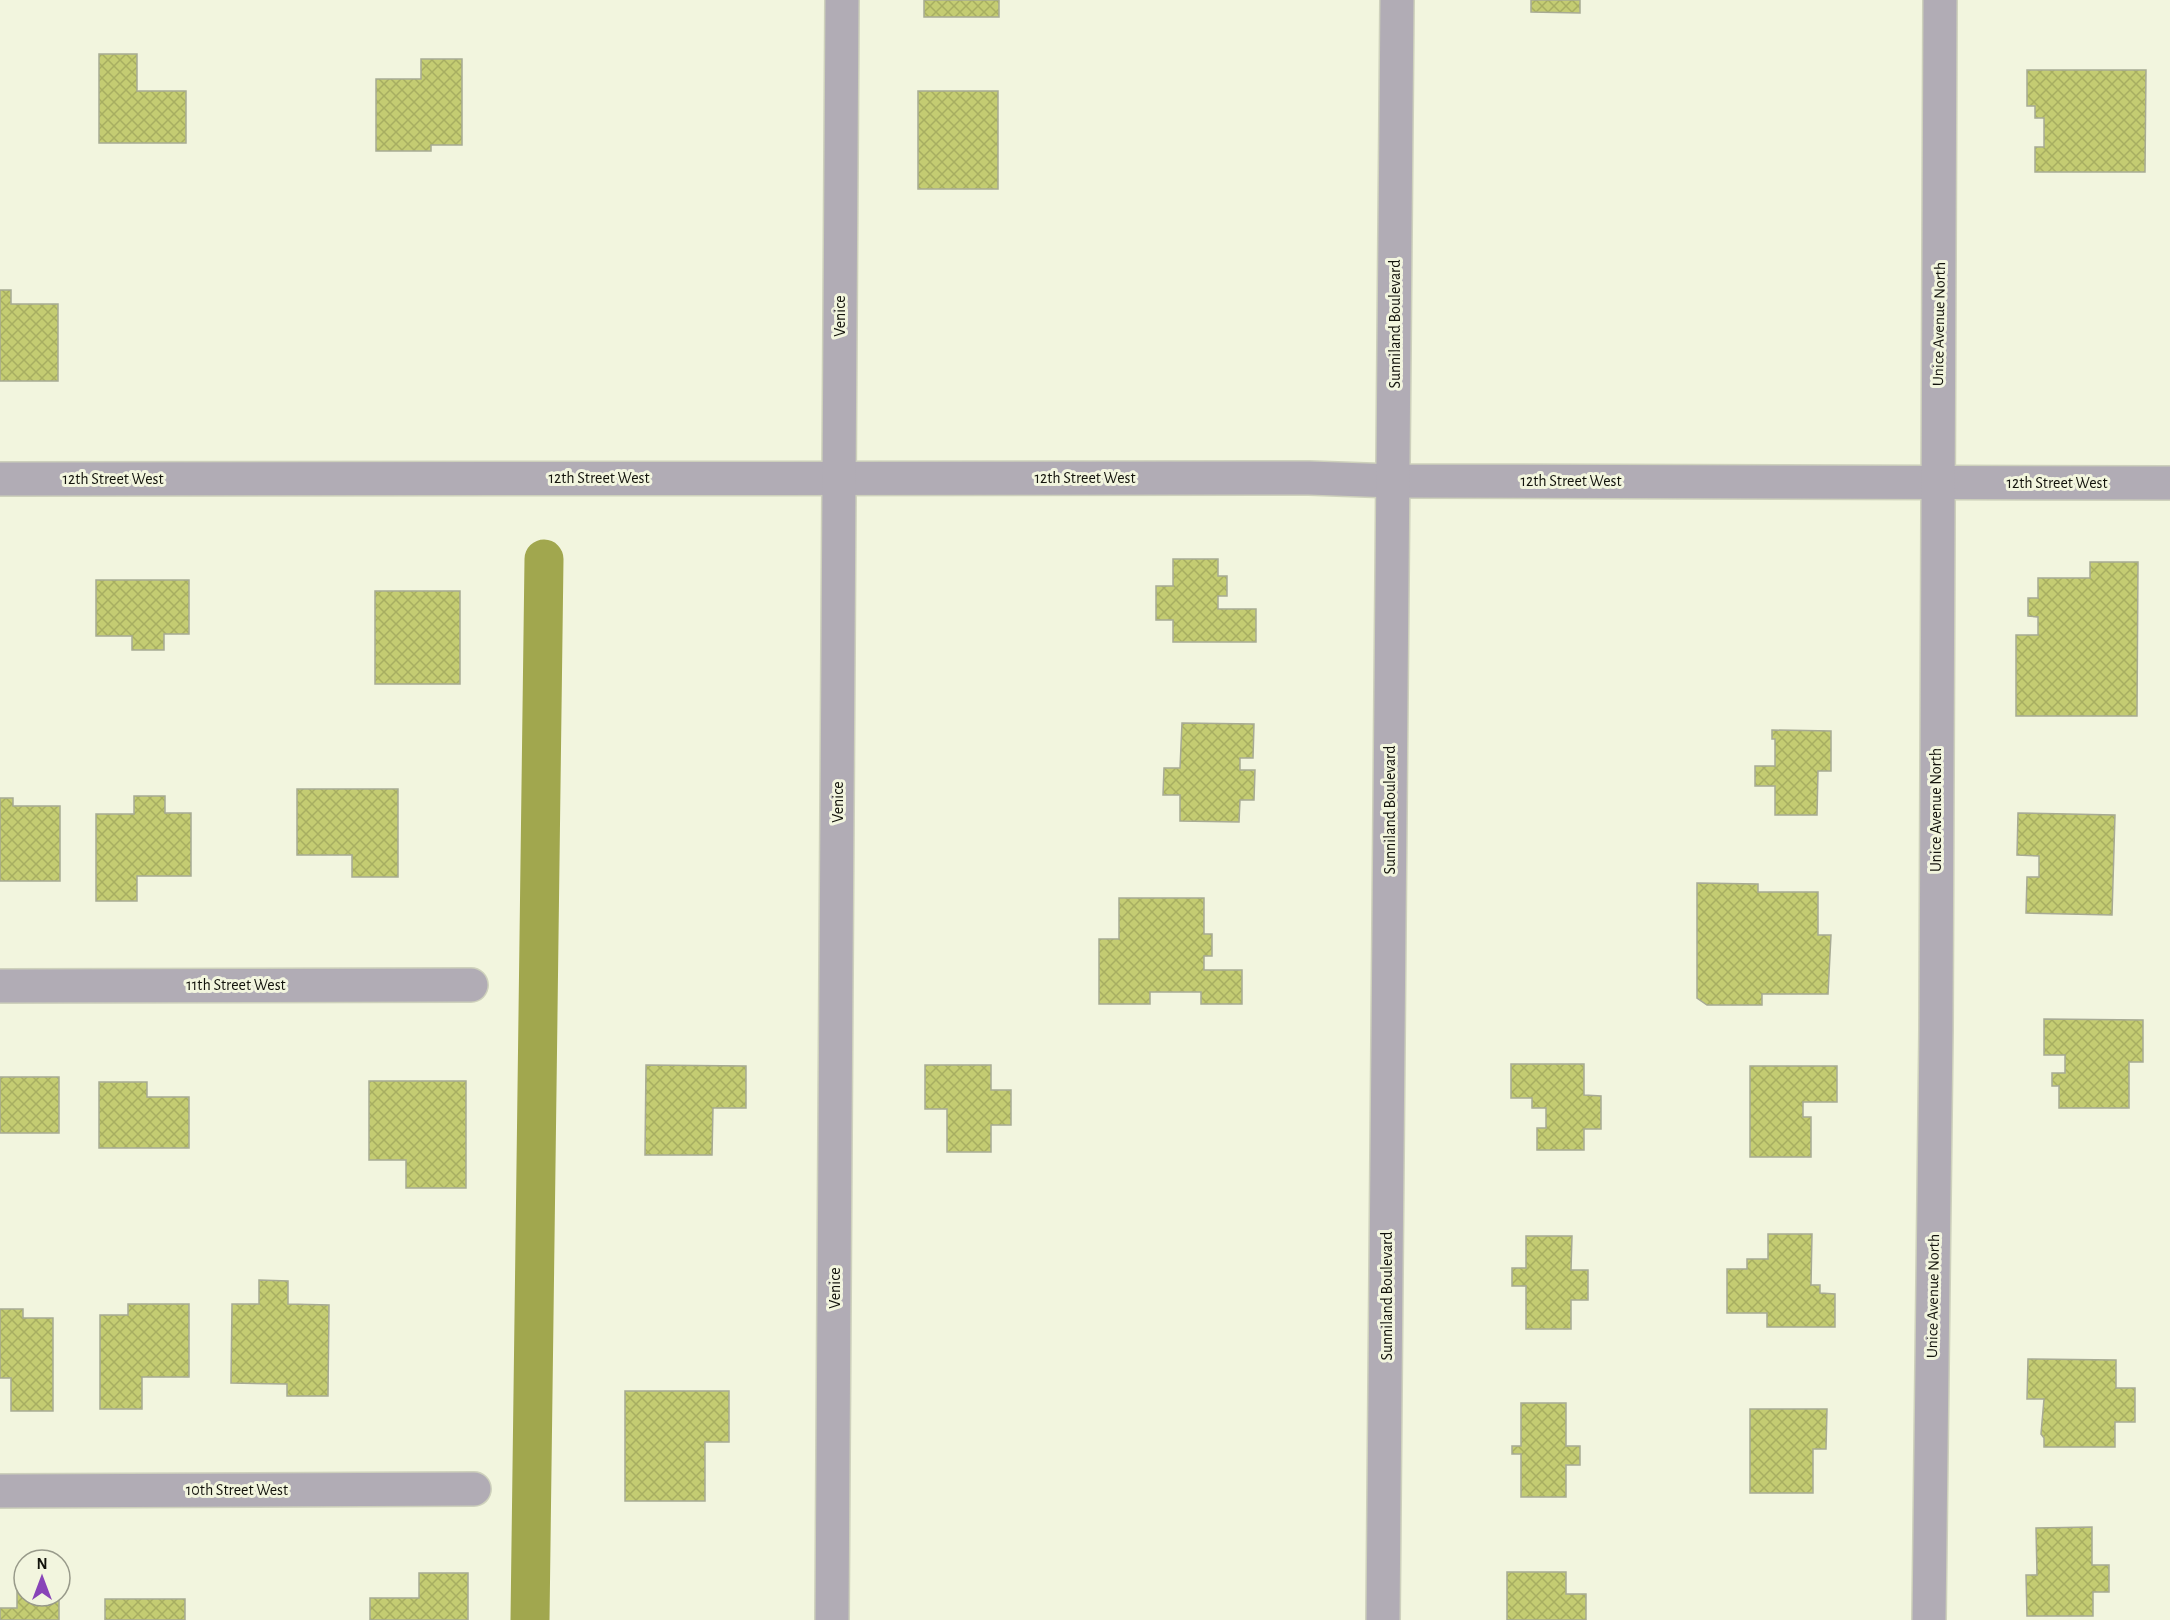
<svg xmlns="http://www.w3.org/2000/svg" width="2170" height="1620" font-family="'Alegreya Sans',sans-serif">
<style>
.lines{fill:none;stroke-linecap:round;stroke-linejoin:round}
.canal{stroke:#a1a74e;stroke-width:39}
.building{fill:url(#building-cross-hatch);stroke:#a7aa94;stroke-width:1.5}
.minor-casing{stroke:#ced1bc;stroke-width:36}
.minor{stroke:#b1acb5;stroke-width:33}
.labels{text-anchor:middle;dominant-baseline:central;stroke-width:6;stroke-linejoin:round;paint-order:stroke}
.street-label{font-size:16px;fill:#12120b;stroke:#f2f5de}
</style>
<defs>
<pattern id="building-cross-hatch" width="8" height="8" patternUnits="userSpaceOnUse" patternTransform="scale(1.5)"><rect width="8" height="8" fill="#c4cc72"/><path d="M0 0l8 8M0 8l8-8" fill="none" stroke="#a7ae61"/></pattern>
</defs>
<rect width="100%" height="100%" fill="#f2f5de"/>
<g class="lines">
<!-- canal -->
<path class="canal" d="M530,1620L544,559"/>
</g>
<!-- building -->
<g class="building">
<rect x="924" y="0" width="75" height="17"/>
<path d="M1531,0H1580V13L1531,12Z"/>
<path d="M99,54H137V91H186V143H99Z"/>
<path d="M421,59H462V145H431V151H376V79H421Z"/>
<path d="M2027,70H2146L2145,172H2035V147H2044V118H2035V106H2027Z"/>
<rect x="918" y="91" width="80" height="98"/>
<path d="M0,290H11V304H58V381H0Z"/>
<path d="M1173,559H1218V576H1227V596H1218V609H1256V642H1173V620H1156V586H1173Z"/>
<path d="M2090,562H2138L2137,716H2016V635H2038V617L2028,616V598H2038V578H2090Z"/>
<path d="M96,580H189V634H164V650H132V636H96Z"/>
<rect x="375" y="591" width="85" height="93"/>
<path d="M1182,723L1254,724L1253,758H1240V770H1255L1254,800H1240L1239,822L1180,821V795H1163L1164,768H1180Z"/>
<path d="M1772,730L1831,731V771H1818L1817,815H1775V786H1755V766H1775V739H1772Z"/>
<path d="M297,789H398V877H352V855H297Z"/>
<path d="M134,796H165V813H191V876H137V901H96V814H134Z"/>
<path d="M0,798H13V806H60V881H0Z"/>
<path d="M2018,813L2115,815L2112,915L2026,913L2027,877H2039V856L2017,855Z"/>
<path d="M1697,883L1758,884V892H1818V935H1831L1828,994H1762V1005H1707L1697,998Z"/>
<path d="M1119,898H1204V934H1212V956H1204V970H1242V1004H1201V992H1150V1004H1099V939H1119Z"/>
<path d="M2044,1019L2143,1020V1062H2129V1108H2059V1086H2052V1073H2065V1055H2044Z"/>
<path d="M1511,1064H1584V1095L1601,1096V1129H1584V1150H1537V1128H1546V1108H1532V1098H1511Z"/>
<path d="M646,1065L746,1066V1108H713L712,1155H645Z"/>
<path d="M925,1065H991V1090H1011V1125H991V1152H947V1109H925Z"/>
<path d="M1750,1066H1837V1102H1803V1117H1811V1157H1750Z"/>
<rect x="0" y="1077" width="59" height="56"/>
<path d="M369,1081H466V1188H406V1160H369Z"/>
<path d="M99,1082H147V1097H189V1148H99Z"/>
<path d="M1768,1234H1812L1811,1285H1820V1293L1835,1294V1327H1767V1313H1727V1269H1747V1259H1768Z"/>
<path d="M1526,1236H1572L1571,1270H1588V1300H1571V1329H1526V1286H1512V1268H1526Z"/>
<path d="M259,1280L288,1281V1304L329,1305L328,1396H287V1384L231,1383L232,1304H259Z"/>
<path d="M128,1304H189V1377H142V1409H100V1315H128Z"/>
<path d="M0,1309H23V1318H53V1411H11V1378H0Z"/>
<path d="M2028,1359L2116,1360V1388H2135V1422H2115V1447H2044V1438L2041,1434L2044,1399H2027Z"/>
<path d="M625,1391H729V1442H705V1501H625Z"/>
<path d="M1521,1403H1566V1446H1580V1465H1566V1497H1521V1454H1512V1446H1521Z"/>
<path d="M1750,1409H1827L1826,1449H1813V1493H1750Z"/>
<path d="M2092,1527V1565H2109V1592H2093V1616H2027L2026,1575H2037L2036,1528Z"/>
<path d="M1507,1572H1566V1594H1586V1620H1507Z"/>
<path d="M419,1573H468V1620H370V1598H419Z"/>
<path d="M17,1583H24V1596H59V1620H0V1608H17Z"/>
<rect x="105" y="1599" width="80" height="21"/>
</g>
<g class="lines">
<!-- minor casing -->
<g class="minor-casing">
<g id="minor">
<path d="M0,479L1309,478L1394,481L2170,483"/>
<path d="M0,986L471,985"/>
<path d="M0,1491L474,1489"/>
<path d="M832,1620L842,0"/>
<path d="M1383,1620L1397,0"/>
<path d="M1929,1620L1936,1030L1940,0"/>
</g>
</g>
<!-- minor -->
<use href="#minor" class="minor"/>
</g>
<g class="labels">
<!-- street labels -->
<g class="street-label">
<text transform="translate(840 316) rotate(-90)">Venice</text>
<text transform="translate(1395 324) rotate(-90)">Sunniland Boulevard</text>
<text transform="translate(1939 324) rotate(-89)">Unice Avenue North</text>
<text x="599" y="478">12th Street West</text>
<text x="1085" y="478">12th Street West</text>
<text x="113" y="479">12th Street West</text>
<text x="1571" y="481">12th Street West</text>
<text x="2057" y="483">12th Street West</text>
<text transform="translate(838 802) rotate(-90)">Venice</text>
<text transform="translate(1390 810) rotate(-90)">Sunniland Boulevard</text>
<text transform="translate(1936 810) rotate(-90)">Unice Avenue North</text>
<text x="236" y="985">11th Street West</text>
<text transform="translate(835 1288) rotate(-90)">Venice</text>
<text transform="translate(1387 1296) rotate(-90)">Sunniland Boulevard</text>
<text transform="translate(1933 1296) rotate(-89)">Unice Avenue North</text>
<text x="237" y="1490">10th Street West</text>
</g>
</g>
<!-- north arrow -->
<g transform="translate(42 1578)"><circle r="28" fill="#f2f5de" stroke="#989a8a" stroke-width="1.5"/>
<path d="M0-4.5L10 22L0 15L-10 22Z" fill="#8844b8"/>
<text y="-9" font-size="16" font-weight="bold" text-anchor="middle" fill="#12120b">N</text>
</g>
</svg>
